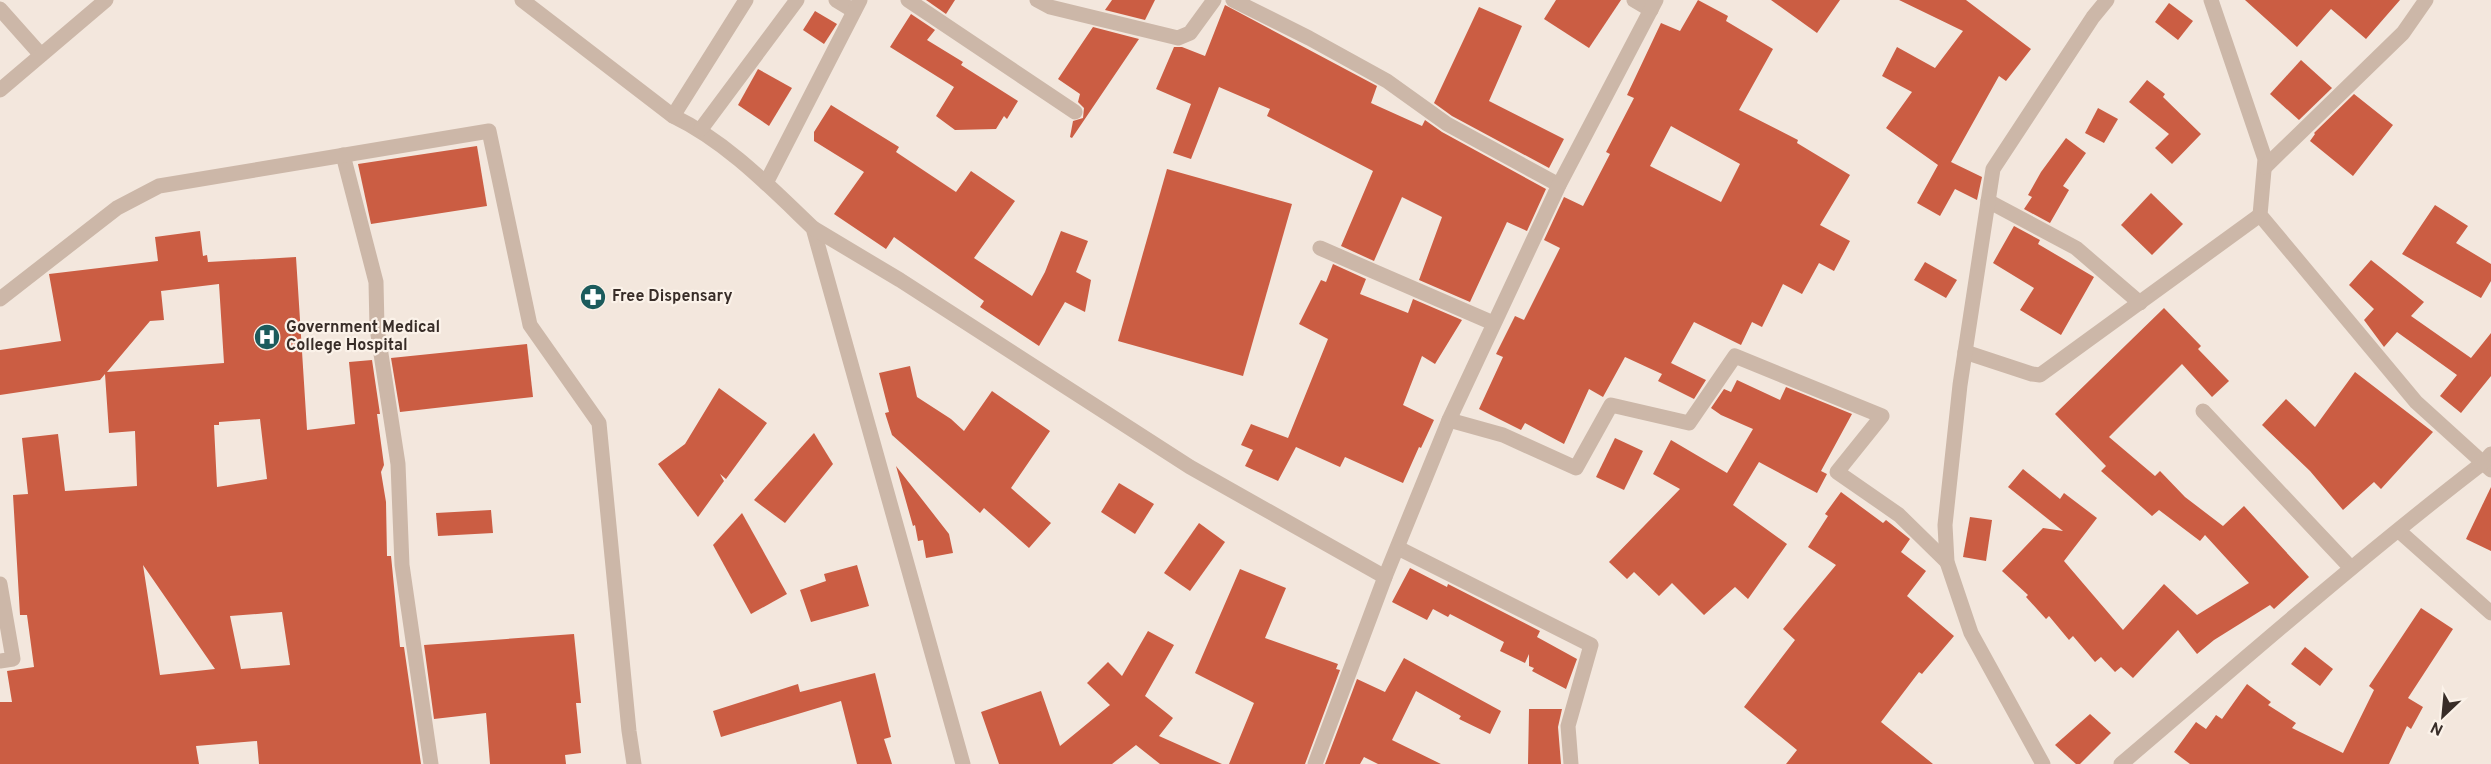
<svg xmlns="http://www.w3.org/2000/svg" width="2491" height="764" font-family="Overpass,sans-serif">
<style>
.building{fill:#cb5d43;fill-rule:evenodd}
.lines{fill:none;stroke-linecap:round;stroke-linejoin:round}
.minor{stroke:#ccb7a8;stroke-width:15}
.labels{text-anchor:middle;dominant-baseline:central;stroke-width:4.5;stroke-linejoin:round;paint-order:stroke}
.poi-label{font-size:16px;font-weight:bold;fill:#382d28;stroke:#fbf2e9;text-anchor:start}
</style>
<rect width="100%" height="100%" fill="#f3e7dd"/>
<!-- building -->
<g class="building">
<path d="M926,0H955L946,14Z"/>
<path d="M1112,0H1155L1145,20L1105,10Z"/>
<path d="M1556,0H1621L1589,48L1544,19Z"/>
<path d="M1698,0L1728,16L1726,21L1773,49L1739,110L1798,140L1797,143L1850,175L1820,225L1850,241L1834,271L1819,263L1802,294L1783,284L1762,327L1752,322L1741,345L1694,322L1671,363L1706,380L1694,399L1658,381L1662,374L1625,357L1603,397L1589,389L1564,444L1525,423L1521,430L1479,409L1503,357L1496,354L1515,316L1524,320L1560,248L1544,240L1564,197L1583,206L1610,154L1606,152L1634,98L1627,95L1661,23L1680,31ZM1671,126L1740,164L1721,202L1650,166Z"/>
<path d="M1771,0H1840L1817,33Z"/>
<path d="M1899,0H1966L2031,49L2006,81L1999,76L1951,162L1982,177L1977,200L1955,189L1940,216L1917,203L1938,165L1886,128L1912,92L1882,76L1897,47L1935,68L1963,31Z"/>
<path d="M2245,0H2400L2366,39L2331,9L2297,47Z"/>
<path d="M2169,3L2193,21L2178,40L2155,22Z"/>
<path d="M1225,5L1377,86L1371,103L1422,126L1425,120L1442,132L1546,189L1527,231L1507,222L1470,302L1419,280L1442,217L1402,197L1374,261L1341,246L1373,171L1267,116L1270,109L1219,87L1191,159L1173,153L1191,104L1156,89L1174,47H1182L1205,56Z"/>
<path d="M1479,7L1522,26L1489,101L1564,139L1549,168L1452,116L1434,103Z"/>
<path d="M815,11L837,24L824,44L803,30Z"/>
<path d="M911,14L935,30L927,40L963,62L961,65L1018,101L1007,119L1004,116L996,129L955,130L936,116L954,87L890,47Z"/>
<path d="M1093,27L1139,39L1072,138L1070,137L1073,121L1083,118L1084,108L1078,102L1080,94L1058,79Z"/>
<path d="M2301,60L2332,88L2299,120L2270,94Z"/>
<path d="M758,69L792,88L769,126L738,105Z"/>
<path d="M2147,80L2165,94L2163,97L2201,134L2172,164L2155,148L2169,134L2129,102Z"/>
<path d="M2354,94L2393,125L2353,176L2310,141L2315,134L2314,133Z"/>
<path d="M831,105L899,147L896,152L956,192L971,171L1015,201L974,258L1032,296L1045,272L1061,231L1088,241L1076,272L1091,280L1085,312L1065,302L1039,346L980,307L984,301L894,237L886,249L834,214L864,172L814,141V132Z"/>
<path d="M2098,108L2118,119L2104,143L2085,133Z"/>
<path d="M2066,138L2086,153L2063,186L2069,190L2050,223L2024,209L2032,197L2028,195L2041,172Z"/>
<path d="M477,146L487,206L371,224L358,164Z"/>
<path d="M1167,169L1292,204L1243,376L1118,341Z"/>
<path d="M2151,193L2183,224L2152,255L2121,225Z"/>
<path d="M2435,205L2468,226L2456,243L2491,264V281L2481,298L2402,254Z"/>
<path d="M2014,226L2040,240L2038,244L2094,277L2061,335L2020,310L2034,288L1993,263Z"/>
<path d="M200,231L203,256L207,255L208,262L296,257L307,430L355,424L349,362L372,360L380,414H377L384,465L381,472L386,502L387,556H391L400,647H404L421,764H259L257,741L196,746L199,764H0V702H12L7,671L34,667L27,615H20L13,495L28,494L22,438L58,434L65,491L137,486L135,431L109,433L105,374L100,380L0,395V350L61,341L49,274L158,261L155,237ZM219,284L224,363L107,372L150,321L164,320L161,291ZM260,419L267,479L217,487L214,425H219V422ZM143,565L215,669L160,675ZM282,612L290,665L241,669L230,616Z"/>
<path d="M2371,260L2424,302L2411,316L2471,358L2491,333V376L2461,413L2440,396L2457,375L2397,332L2384,347L2364,320L2374,309L2349,285Z"/>
<path d="M1925,262L1957,280L1946,298L1914,280Z"/>
<path d="M1333,264L1366,279L1360,294L1408,313L1413,299L1462,320L1435,364L1422,356L1403,405L1434,420L1421,448L1419,447L1403,483L1345,457L1340,467L1296,447L1278,481L1245,466L1253,450L1241,445L1251,424L1288,438L1328,339L1299,324L1321,280L1326,282Z"/>
<path d="M2164,308L2201,346L2198,349L2229,381L2212,397L2182,364L2109,437L2155,476L2160,471L2185,497L2223,526L2244,506L2309,577L2274,609L2270,605L2214,640L2197,654L2178,630L2133,678L2121,667L2115,672L2101,657L2095,662L2073,636L2069,640L2049,616L2046,619L2026,597L2028,595L2002,571L2043,528L2063,531L2008,487L2023,469L2060,499L2064,493L2097,518L2064,561L2123,630L2164,584L2197,615L2249,583L2205,535L2200,541L2159,510L2152,516L2101,471L2106,466L2055,414Z"/>
<path d="M527,344L533,397L400,412L391,358Z"/>
<path d="M910,366L917,397L951,419L964,431L992,391L1050,431L1011,488L1051,523L1029,548L984,508L980,513L892,435L885,413L889,412L879,373Z"/>
<path d="M2355,372L2433,432L2381,489L2374,482L2343,510L2310,471L2262,425L2286,399L2315,427Z"/>
<path d="M1737,380L1780,400L1786,387L1852,414L1821,471L1827,474L1817,493L1759,462L1733,505L1787,544L1748,599L1735,587L1704,615L1672,583L1659,596L1634,572L1627,579L1609,562L1680,489L1653,474L1671,440L1727,473L1753,429L1721,415L1711,408L1724,389L1731,392Z"/>
<path d="M719,388L767,423L726,479L720,474L724,481L698,517L658,464L685,444Z"/>
<path d="M814,433L833,464L785,523L754,500Z"/>
<path d="M1615,438L1643,451L1624,490L1596,477Z"/>
<path d="M896,466L949,534L953,553L926,558L923,540L918,541L915,525L913,526Z"/>
<path d="M1119,483L1154,504L1135,534L1101,512Z"/>
<path d="M2491,487V551L2466,539Z"/>
<path d="M1841,492L1883,523L1886,520L1910,539L1901,552L1926,571L1907,596L1954,636L1922,674L1919,672L1881,722L1933,764H1786L1797,750L1744,707L1795,640L1783,629L1836,565L1808,547L1828,516L1825,514Z"/>
<path d="M491,510L493,533L438,536L436,513Z"/>
<path d="M742,513L787,594L751,614L713,545Z"/>
<path d="M1970,517L1992,520L1986,561L1963,557Z"/>
<path d="M1199,523L1225,542L1190,591L1164,573Z"/>
<path d="M857,565L869,606L811,622L800,590L826,581L824,574Z"/>
<path d="M1410,568L1447,587L1448,584L1540,631L1537,637L1577,659L1566,689L1532,671L1534,668L1529,666V654L1525,663L1500,651L1504,642L1450,614L1448,617L1433,609L1427,620L1392,602Z"/>
<path d="M1240,569L1286,588L1265,638L1338,664L1336,669L1340,670L1305,764H1229L1254,703L1195,673Z"/>
<path d="M2421,608L2453,629L2408,698L2423,707L2411,729L2407,726L2389,764H2190L2174,752L2196,722L2206,729L2216,715L2222,719L2247,684L2271,702L2268,705L2296,723L2292,728L2343,753L2374,690L2369,686Z"/>
<path d="M1148,631L1174,645L1145,696L1173,718L1159,736L1222,764H1160L1136,745L1112,764H999L981,712L1041,691L1060,746L1110,705L1087,683L1108,662L1122,676Z"/>
<path d="M574,634L581,703H576L581,753L565,755L566,764H490L486,713L434,719L424,645Z"/>
<path d="M2305,647L2333,669L2320,686L2291,664Z"/>
<path d="M1404,658L1501,711L1490,734L1459,719L1461,716L1416,691L1392,740L1441,764H1378L1364,757L1360,764H1325L1357,679L1385,692Z"/>
<path d="M875,673L891,737L884,739L892,764H857L841,701L721,737L713,711L798,684L800,692Z"/>
<path d="M1529,709H1562L1558,727L1561,764H1528Z"/>
<path d="M2090,714L2111,733L2080,764H2076L2055,745Z"/>
</g>
<g class="lines">
<!-- minor -->
<g class="minor">
<path d="M522,0L673,116C727,142 770,187 813,228L963,764"/>
<path d="M836,0L854,11"/>
<path d="M908,0L1075,112"/>
<path d="M1037,0L1050,7L1178,38L1190,33L1214,0"/>
<path d="M1233,0L1309,38L1387,81L1447,124L1559,185"/>
<path d="M1634,0L1651,10"/>
<path d="M2211,0L2265,159L2260,215L2416,402L2491,470"/>
<path d="M0,9L41,55"/>
<path d="M0,90L106,0"/>
<path d="M673,116L746,0"/>
<path d="M701,129L797,0"/>
<path d="M343,155L376,282L377,328L398,464L402,565L431,764"/>
<path d="M2265,167L2403,33L2426,0"/>
<path d="M766,183L860,0"/>
<path d="M1988,201L2076,248L2140,303"/>
<path d="M813,228L900,280L1190,467L1385,577"/>
<path d="M1320,248L1493,323"/>
<path d="M0,299L117,208L159,186L489,131L530,325L599,423L629,731L634,764"/>
<path d="M1965,352L2032,374L2040,375L2260,215"/>
<path d="M2203,411L2351,568"/>
<path d="M1449,420L1503,435L1576,468L1611,405L1689,423L1735,356L1882,416L1837,472L1899,515L1947,562"/>
<path d="M2399,531L2491,613"/>
<path d="M1398,548L1591,645L1568,726L1571,764"/>
<path d="M0,584L13,659L0,661"/>
<path d="M1315,764L1385,577L1449,420L1559,185L1656,0"/>
<path d="M2043,764L1971,633L1947,562L1945,525L1960,385L1993,169L2093,17L2107,0"/>
<path d="M2121,764C2241,662 2359,558 2484,462L2491,454"/>
</g>
</g>
<!-- icons -->
<defs>
<g id="pharmacy-disc" transform="scale(1.35)"><circle r="9.5" fill="#1c5b5c" stroke="#fbf2e9"/><path d="M-2-6h4v4h4v4h-4v4h-4v-4h-4v-4h4Z" fill="#fff"/></g>
<g id="hospital-disc" transform="scale(1.35)"><circle r="9.5" fill="#1c5b5c" stroke="#fbf2e9"/><path d="M-5-5h3v3.5h4V-5h3V5h-3V1.5h-4V5h-3Z" fill="#fff"/></g>
</defs>
<g fill-rule="evenodd">
<use href="#pharmacy-disc" x="593" y="297"/>
<use href="#hospital-disc" x="267" y="337"/>
</g>
<g class="labels">
<!-- poi labels -->
<g class="poi-label">
<text x="612" y="297">Free Dispensary</text>
<text x="286" y="328">Government Medical<tspan x="286" dy="18">College Hospital</tspan></text>
</g>
</g>
<!-- north arrow -->
<g transform="translate(2443 716) rotate(206)" stroke="#fbf2e9" stroke-width="4.5" paint-order="stroke">
<path d="M0-4.5L10 22L0 15L-10 22Z" fill="#382d28"/>
<text y="-9" font-size="16" font-weight="bold" text-anchor="middle" fill="#382d28">N</text>
</g>
</svg>
